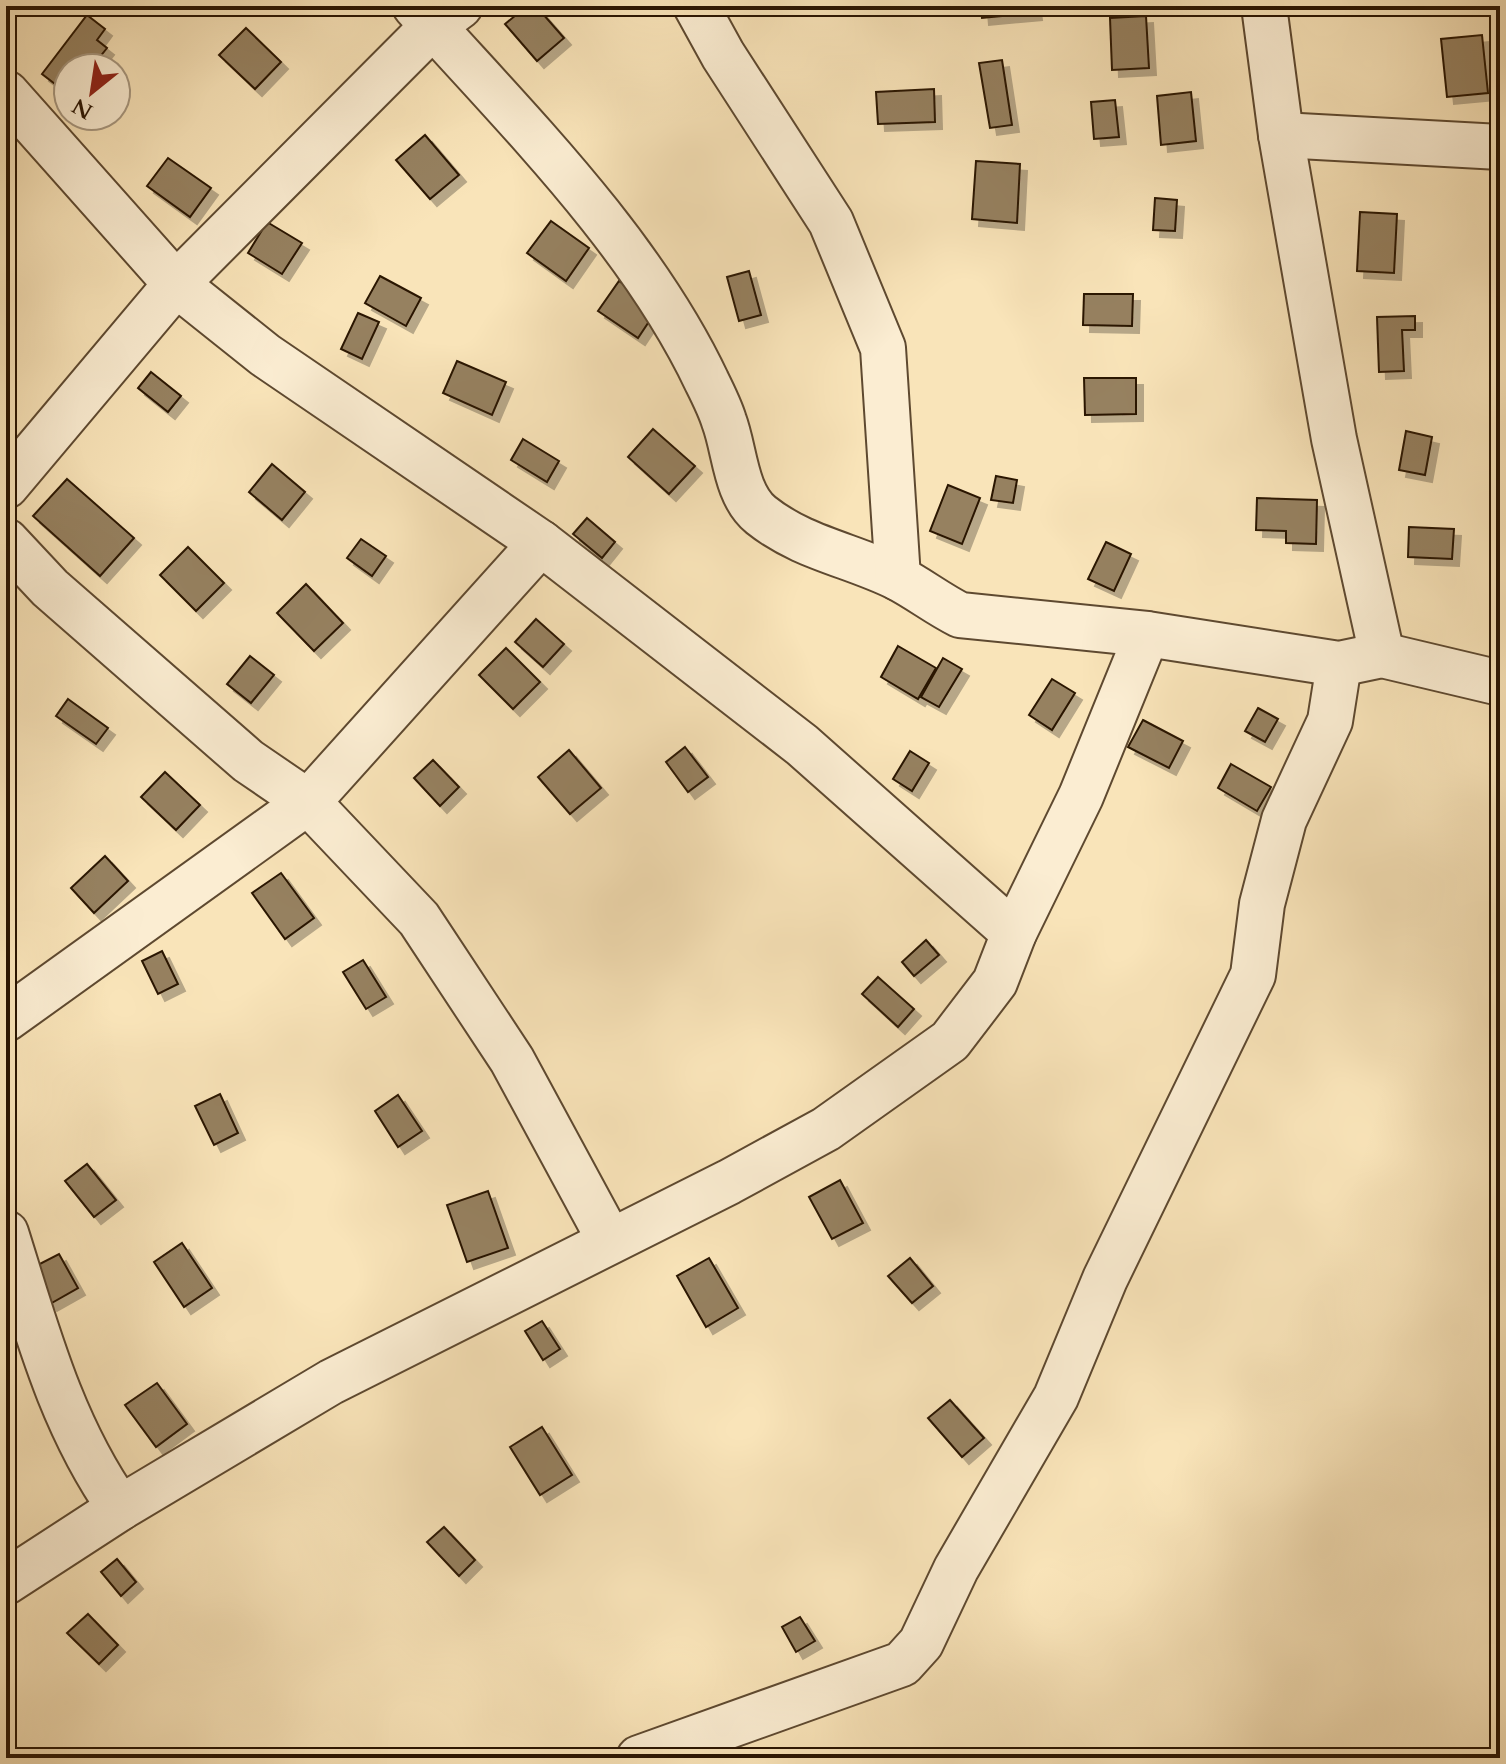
<svg xmlns="http://www.w3.org/2000/svg" width="1506" height="1764" font-family="Cardo,serif">
<style>
.building{fill:#968161;stroke:#2a1502;stroke-width:2;filter:url(#shadow)}
.lines{fill:none;stroke-linecap:round;stroke-linejoin:round}
.minor-casing{stroke:#5e4930;stroke-width:48}
.minor{stroke:#fbedd2;stroke-width:44}
</style>
<defs>
<filter id="shadow"><feDropShadow dx="7" dy="7" stdDeviation="0" flood-color="#0004"/></filter>
</defs>
<rect width="100%" height="100%" fill="#f9e4b9"/>
<filter id="stains"><feTurbulence type="fractalNoise" baseFrequency=".0025" numOctaves="4"/><feColorMatrix values="0 0 0 0 .2 0 0 0 0 .09 0 0 0 0 .02 0 0 0 .5 -.17"/></filter>
<radialGradient id="worn" r=".72"><stop offset=".6" stop-color="#630" stop-opacity="0"/><stop offset="1" stop-color="#630" stop-opacity=".3"/></radialGradient>
<!-- building -->
<g class="building">
<path d="M527,6H536L564,38L537,61L505,24Z"/>
<path d="M981,6H1034L1035,13L982,18Z"/>
<path d="M87,15L105,29L97,40L107,48L91,68H68V94L42,74Z"/>
<path d="M1146,16L1149,68L1112,70L1110,18Z"/>
<path d="M246,28L281,62L255,89L219,55Z"/>
<path d="M1482,35L1488,93L1447,97L1441,39Z"/>
<path d="M1002,60L1012,125L990,128L979,63Z"/>
<path d="M934,89L935,122L878,124L876,92Z"/>
<path d="M1191,92L1196,141L1161,145L1157,96Z"/>
<path d="M1115,100L1119,137L1094,139L1091,102Z"/>
<path d="M425,135L459,175L430,199L396,160Z"/>
<path d="M168,158L211,188L190,217L147,186Z"/>
<path d="M976,161L1020,164L1017,223L972,219Z"/>
<path d="M1495,173H1500V233H1493Z"/>
<path d="M1155,198L1177,200L1175,231L1153,230Z"/>
<path d="M1360,212L1397,214L1394,273L1357,271Z"/>
<path d="M551,221L589,248L566,281L527,253Z"/>
<path d="M267,222L302,243L282,274L248,253Z"/>
<path d="M749,271L761,315L739,321L727,277Z"/>
<path d="M380,276L421,298L406,326L365,303Z"/>
<path d="M619,281L658,308L638,338L598,311Z"/>
<path d="M1084,294H1133L1132,326L1083,325Z"/>
<path d="M358,313L379,322L362,359L341,349Z"/>
<path d="M1415,316V330H1402L1404,371L1379,372L1377,317Z"/>
<path d="M457,361L506,382L492,415L443,393Z"/>
<path d="M151,372L181,396L168,412L138,388Z"/>
<path d="M1084,378H1136V414L1085,415Z"/>
<path d="M653,429L695,466L669,494L628,457Z"/>
<path d="M1406,431L1432,437L1425,475L1399,470Z"/>
<path d="M523,439L559,461L547,482L511,460Z"/>
<path d="M272,464L305,492L282,520L249,492Z"/>
<path d="M996,476L1017,480L1013,503L991,500Z"/>
<path d="M67,479L134,538L100,576L33,516Z"/>
<path d="M948,485L980,498L962,544L930,531Z"/>
<path d="M1257,498L1317,500L1316,544L1286,543V531L1256,530Z"/>
<path d="M587,518L615,542L602,558L573,534Z"/>
<path d="M1409,527L1454,529L1452,559L1408,557Z"/>
<path d="M361,539L386,556L372,576L347,558Z"/>
<path d="M1106,542L1131,554L1114,591L1088,579Z"/>
<path d="M188,547L224,583L196,611L160,575Z"/>
<path d="M306,584L343,623L314,651L277,613Z"/>
<path d="M536,619L564,644L543,667L515,642Z"/>
<path d="M898,646L936,668L918,699L881,677Z"/>
<path d="M506,648L540,682L513,709L479,675Z"/>
<path d="M250,656L274,675L251,703L227,684Z"/>
<path d="M943,658L962,669L939,707L921,697Z"/>
<path d="M1052,679L1075,693L1052,730L1029,715Z"/>
<path d="M68,699L108,728L96,744L56,716Z"/>
<path d="M1258,708L1278,719L1265,742L1245,731Z"/>
<path d="M1143,720L1183,741L1169,768L1128,747Z"/>
<path d="M685,747L708,777L688,792L666,762Z"/>
<path d="M569,750L601,788L570,814L538,777Z"/>
<path d="M910,751L929,763L912,791L893,779Z"/>
<path d="M433,760L459,787L440,806L414,778Z"/>
<path d="M1231,764L1271,787L1257,811L1218,788Z"/>
<path d="M165,772L200,805L176,830L141,797Z"/>
<path d="M105,856L128,881L94,913L71,888Z"/>
<path d="M281,873L314,918L285,939L252,893Z"/>
<path d="M926,940L939,955L914,976L902,962Z"/>
<path d="M162,951L178,984L158,994L142,961Z"/>
<path d="M363,960L386,997L366,1009L343,972Z"/>
<path d="M878,977L914,1009L898,1027L862,994Z"/>
<path d="M220,1094L238,1133L214,1145L195,1106Z"/>
<path d="M398,1095L422,1131L398,1147L375,1111Z"/>
<path d="M87,1164L116,1200L94,1217L65,1181Z"/>
<path d="M840,1180L863,1223L832,1239L809,1197Z"/>
<path d="M488,1191L508,1248L467,1262L447,1205Z"/>
<path d="M182,1243L212,1288L184,1307L154,1262Z"/>
<path d="M59,1254L78,1288L50,1304L30,1269Z"/>
<path d="M709,1258L738,1308L706,1327L677,1276Z"/>
<path d="M910,1258L933,1286L912,1303L888,1276Z"/>
<path d="M542,1321L560,1349L543,1360L525,1331Z"/>
<path d="M157,1383L187,1424L156,1447L125,1405Z"/>
<path d="M950,1400L984,1438L962,1457L928,1418Z"/>
<path d="M542,1427L572,1475L540,1495L510,1447Z"/>
<path d="M444,1527L475,1560L459,1576L427,1542Z"/>
<path d="M117,1559L136,1582L121,1596L101,1572Z"/>
<path d="M88,1614L118,1645L99,1664L67,1633Z"/>
<path d="M800,1617L815,1641L796,1652L782,1627Z"/>
</g>
<g class="lines">
<!-- minor casing -->
<g class="minor-casing">
<g id="minor">
<path d="M415,6C518,121 641,242 707,382C713,394 720,408 724,421C735,450 735,494 761,515C802,548 852,555 898,578C919,589 938,604 960,615L1147,634L1339,664L1382,655L1500,683"/>
<path d="M696,6L723,55L831,222L883,348L898,578"/>
<path d="M1264,6L1281,135L1334,439L1382,655"/>
<path d="M6,93L176,284L265,355L541,543L802,745L1014,933"/>
<path d="M1281,135L1500,147"/>
<path d="M6,486L176,284L433,26L460,6"/>
<path d="M6,541L50,588L248,761L308,802L419,919L512,1060L610,1241"/>
<path d="M6,1019L308,802L541,543"/>
<path d="M6,1233C36,1328 61,1425 120,1508"/>
<path d="M6,1582L120,1508L331,1382L729,1182L826,1129L950,1041L995,982L1014,933L1081,796L1147,634"/>
<path d="M639,1758L902,1664L921,1643L956,1569L1056,1397L1105,1279L1253,975L1262,904L1284,820L1330,721L1339,664"/>
</g>
</g>
<!-- minor -->
<use href="#minor" class="minor"/>
</g>
<!-- margin -->
<rect width="1506" height="1764" fill="none" stroke="#f9e4b9" stroke-width="32"/>
<rect x="8" y="8" width="1490" height="1748" fill="none" stroke="#2a1502" stroke-width="4"/>
<rect x="16" y="16" width="1474" height="1732" fill="none" stroke="#2a1502" stroke-width="2"/>
<!-- north arrow -->
<g transform="translate(92 92) rotate(210)"><circle r="38" fill="#fbedd2" stroke="#a7977f" stroke-width="2"/>
<path d="M0-6L14 30L0 20L-14 30Z" fill="#8f2418"/>
<text y="-12" font-size="22" font-weight="bold" text-anchor="middle" fill="#2a1502">N</text>
</g>
<rect width="100%" height="100%" filter="url(#stains)"/>
<rect width="100%" height="100%" fill="url(#worn)"/>
</svg>
